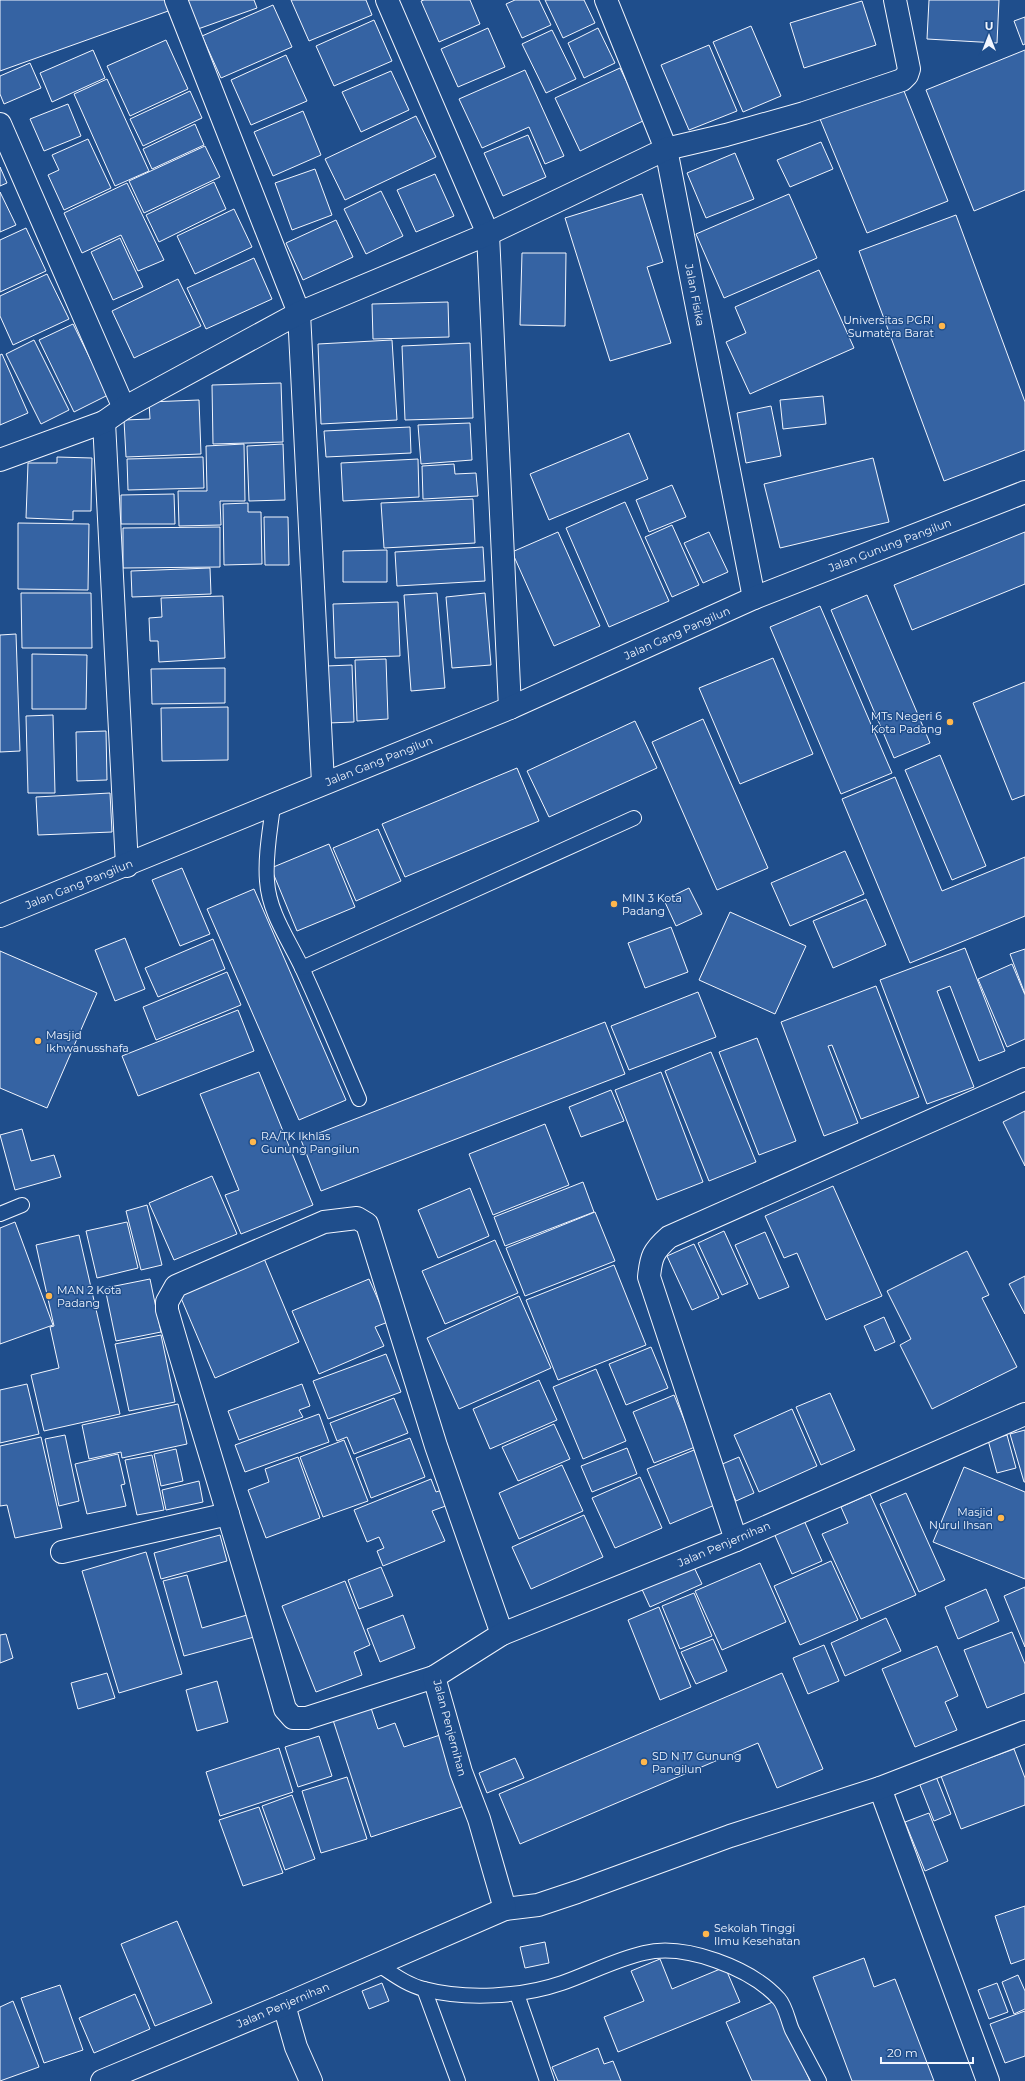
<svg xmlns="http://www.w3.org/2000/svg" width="1025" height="2081" font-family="Montserrat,sans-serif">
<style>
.building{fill:#3563a3;stroke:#f2f6ff}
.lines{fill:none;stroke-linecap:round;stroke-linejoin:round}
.lane-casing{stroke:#f2f6ff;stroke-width:16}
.street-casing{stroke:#f2f6ff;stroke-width:24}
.secondary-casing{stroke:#f2f6ff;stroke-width:24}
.lane{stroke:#1f4e8c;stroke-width:14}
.street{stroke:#1f4e8c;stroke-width:22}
.secondary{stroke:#1f4e8c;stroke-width:22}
.poi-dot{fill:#ffb74d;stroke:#1f4e8c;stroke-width:1.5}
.labels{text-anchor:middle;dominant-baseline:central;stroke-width:3;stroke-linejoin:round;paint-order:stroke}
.street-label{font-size:11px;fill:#f2f6ff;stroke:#1f4e8c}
.poi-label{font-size:11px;fill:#f2f6ff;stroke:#1f4e8c;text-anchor:start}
</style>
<rect width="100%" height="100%" fill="#1f4e8c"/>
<!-- building -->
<g class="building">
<path d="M0,0H168L171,10L0,71Z"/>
<path d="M188,0H254L257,8L198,29Z"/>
<path d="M291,0H366L372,15L309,41Z"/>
<path d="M424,0H470L480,24L439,42L421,1Z"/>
<path d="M515,0H539L551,25L522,38L506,4Z"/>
<path d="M545,0H584L595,23L563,38Z"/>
<path d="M929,0H999L997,43L927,39Z"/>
<path d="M862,1L876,45L804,68L790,23Z"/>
<path d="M273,5L292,47L221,78L202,36Z"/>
<path d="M1025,17V44L1023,45L1014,21Z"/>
<path d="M374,20L392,61L334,86L316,46Z"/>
<path d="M751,26L781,96L743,112L713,42Z"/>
<path d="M488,28L505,67L458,87L441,49Z"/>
<path d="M598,28L615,63L584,78L568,43Z"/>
<path d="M552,30L576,79L546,93L522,44Z"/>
<path d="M166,40L188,89L130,116L107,66Z"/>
<path d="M709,45L737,111L689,130L661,65Z"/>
<path d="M93,50L105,78L52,102L40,73Z"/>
<path d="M1025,50V190L974,211L926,90Z"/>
<path d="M286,55L307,101L251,125L231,80Z"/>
<path d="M30,63L41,88L4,104L0,94V76Z"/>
<path d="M620,68L645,120L580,151L555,98Z"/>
<path d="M525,70L564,156L545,164L529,127L482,148L459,99Z"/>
<path d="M391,71L409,110L361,132L342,92Z"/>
<path d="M107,79L149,171L115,186L74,94Z"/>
<path d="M902,86L948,201L867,233L820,119Z"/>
<path d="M190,91L202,118L143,146L130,119Z"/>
<path d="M68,104L81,136L44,151L30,119Z"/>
<path d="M303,111L321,155L273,176L254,132Z"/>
<path d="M416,116L436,157L345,200L325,159Z"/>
<path d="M195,124L204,145L152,169L143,149Z"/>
<path d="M528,135L546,177L503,196L484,153Z"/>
<path d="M88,139L111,188L64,210L48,175L59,170L52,155Z"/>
<path d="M821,142L833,169L790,187L777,160Z"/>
<path d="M205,146L220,177L144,213L129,181Z"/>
<path d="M735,153L754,199L706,218L687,173Z"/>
<path d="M0,167L7,183L0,186Z"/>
<path d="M315,169L332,215L292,230L275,183Z"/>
<path d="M435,174L454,216L416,232L397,190Z"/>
<path d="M214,182L226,209L159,242L146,215Z"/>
<path d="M127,183L164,260L138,271L121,235L82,253L64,213Z"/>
<path d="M381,191L403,236L366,254L344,209Z"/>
<path d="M0,192L16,225L0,232Z"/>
<path d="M642,194L663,262L647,267L671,343L610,361L565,218Z"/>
<path d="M789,194L817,258L724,298L696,234Z"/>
<path d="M234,209L252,247L195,274L177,236Z"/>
<path d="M956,215L1025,402V450L944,481L859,251Z"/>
<path d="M336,220L353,257L303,280L286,243Z"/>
<path d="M26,228L46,271L0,292V240Z"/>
<path d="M120,238L143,287L113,300L91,252Z"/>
<path d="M522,253H566L565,326L520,325Z"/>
<path d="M254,258L272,299L206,329L187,288Z"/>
<path d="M819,270L854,348L750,394L726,342L746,333L735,307Z"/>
<path d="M47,274L69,319L13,345L0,316V296Z"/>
<path d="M178,279L201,326L134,358L112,311Z"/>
<path d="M448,302L449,337L373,339L372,304Z"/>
<path d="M73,324L108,395L74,412L39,340Z"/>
<path d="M34,340L69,410L41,424L6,354Z"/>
<path d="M392,340L397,420L321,424L318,344Z"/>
<path d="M470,343L473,418L405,420L402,346Z"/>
<path d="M2,354L28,413L0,425V355Z"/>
<path d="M281,383L283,442L213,444L212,385Z"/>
<path d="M823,396L826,424L783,429L780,400Z"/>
<path d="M199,400L201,454L126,457L124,420L150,419L149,402Z"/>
<path d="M771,406L781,456L746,463L737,413Z"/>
<path d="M470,423L472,460L421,464L418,425Z"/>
<path d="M410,427L411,453L326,457L324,431Z"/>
<path d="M629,433L648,479L549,520L530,474Z"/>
<path d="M244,444L245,501H220L221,525L179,526L178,491H207L206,446Z"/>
<path d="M283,444L285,500L249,501L247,446Z"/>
<path d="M57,457L92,458L91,511H73V520L26,518L28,463H57Z"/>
<path d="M203,457L204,488L128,490L127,459Z"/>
<path d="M873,458L889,522L780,548L764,484Z"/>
<path d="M418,459L419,497L343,501L341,463Z"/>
<path d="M454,464L455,474L476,473L478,496L423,499L422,466Z"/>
<path d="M672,485L686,517L649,532L636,500Z"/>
<path d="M174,494L175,524H121V495Z"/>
<path d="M473,499L475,543L384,548L381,503Z"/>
<path d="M625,502L669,601L609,627L566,528Z"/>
<path d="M248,503V512H261L262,564L224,565L223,504Z"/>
<path d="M264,517H288L289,565H265Z"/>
<path d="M18,523L89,524L88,590L18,589Z"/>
<path d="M672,525L699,585L672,597L645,537Z"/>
<path d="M220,527V567L123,568V528Z"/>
<path d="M558,532L600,626L554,646L512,552Z"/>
<path d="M709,532L728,572L703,583L684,543Z"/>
<path d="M1025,532V584L912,630L894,585Z"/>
<path d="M483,547L485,581L397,586L395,552Z"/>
<path d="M387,550V582H343V551Z"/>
<path d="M210,568L211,594L132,597L131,571Z"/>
<path d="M21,593H91L92,648H22Z"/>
<path d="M437,593L445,688L411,691L404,595Z"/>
<path d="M485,593L491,665L452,668L446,597Z"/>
<path d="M867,595L930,743L894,758L831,610Z"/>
<path d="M223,596L225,658L159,662L158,641H150L149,618L162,617L161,598Z"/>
<path d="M398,602L400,656L335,658L333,604Z"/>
<path d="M820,606L892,773L841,794L770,627Z"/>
<path d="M16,634L20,751L0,752V635Z"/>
<path d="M32,654L87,655L86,709H32Z"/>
<path d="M773,658L813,754L740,784L699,688Z"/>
<path d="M386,659L388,719L357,721L355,660Z"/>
<path d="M352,665L354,722L328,723L326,666Z"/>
<path d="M225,668V703L152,704L151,669Z"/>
<path d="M1025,682V795L1012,800L973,703Z"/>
<path d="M228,707V760L162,761L161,708Z"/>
<path d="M53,715L55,793H28L26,716Z"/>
<path d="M703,719L768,868L717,890L652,742Z"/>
<path d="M635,721L657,768L549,817L527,771Z"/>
<path d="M106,731L107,780L77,781L76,732Z"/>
<path d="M940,755L986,866L952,880L905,770Z"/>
<path d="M517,768L539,821L405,877L382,824Z"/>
<path d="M895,777L942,891L1025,857V916L910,963L842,799Z"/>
<path d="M110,793L112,832L38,835L36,797Z"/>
<path d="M378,829L401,881L356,901L333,848Z"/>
<path d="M329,844L355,907L297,931L271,868Z"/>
<path d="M845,851L864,894L790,926L771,883Z"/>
<path d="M182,868L210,934L180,946L152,880Z"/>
<path d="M689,888L702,914L676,926L664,900Z"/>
<path d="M254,889L346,1100L299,1120L207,909Z"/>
<path d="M866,899L886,945L833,968L813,921Z"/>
<path d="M730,912L806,946L775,1014L699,980Z"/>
<path d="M671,927L688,972L645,988L628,943Z"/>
<path d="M125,938L145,989L115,1001L95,950Z"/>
<path d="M213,939L225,969L158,997L145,968Z"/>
<path d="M965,948L1005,1051L979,1061L950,986L937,991L974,1087L927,1104L880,980Z"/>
<path d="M1025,949V994L1010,954Z"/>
<path d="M0,951L97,993L47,1108L0,1088Z"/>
<path d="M1012,964L1025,995V1039L1007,1047L978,979Z"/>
<path d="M227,972L241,1005L156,1040L143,1007Z"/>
<path d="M876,986L919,1097L861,1119L832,1045L828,1046L858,1123L824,1136L781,1022Z"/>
<path d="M698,992L716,1037L629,1070L611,1026Z"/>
<path d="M238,1010L254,1051L138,1096L122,1056Z"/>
<path d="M605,1022L625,1074L321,1191L301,1140Z"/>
<path d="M757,1038L796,1141L759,1155L719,1052Z"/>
<path d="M711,1052L756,1162L709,1181L665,1071Z"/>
<path d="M259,1072L313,1205L241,1234L225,1195L239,1190L200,1094Z"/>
<path d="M661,1072L703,1182L657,1200L615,1090Z"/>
<path d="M611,1090L624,1121L581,1137L569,1107Z"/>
<path d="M1025,1111V1166L1003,1122Z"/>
<path d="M545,1124L569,1185L493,1215L469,1154Z"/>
<path d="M22,1129L31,1161L54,1155L61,1177L15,1190L0,1135Z"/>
<path d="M212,1176L237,1234L174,1260L149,1203Z"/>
<path d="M583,1182L594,1212L505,1246L494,1217Z"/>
<path d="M833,1186L882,1296L826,1320L797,1253L784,1258L765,1216Z"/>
<path d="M470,1188L489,1236L438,1258L418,1210Z"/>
<path d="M147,1205L162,1265L141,1270L126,1211Z"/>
<path d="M595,1212L615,1261L525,1296L506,1248Z"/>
<path d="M15,1222L53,1325L0,1344V1228Z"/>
<path d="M127,1222L138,1268L97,1278L86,1231Z"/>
<path d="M724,1231L748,1284L722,1295L698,1243Z"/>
<path d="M765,1232L789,1287L759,1299L735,1245Z"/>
<path d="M79,1235L120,1414L44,1431L31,1375L59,1368L50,1327L54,1326L36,1245Z"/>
<path d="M495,1240L518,1293L445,1324L422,1271Z"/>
<path d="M694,1244L719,1298L692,1310L667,1256Z"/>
<path d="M967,1251L989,1295L982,1298L1017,1367L932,1409L900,1345L911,1339L887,1291Z"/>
<path d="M263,1256L299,1342L215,1378L178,1291Z"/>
<path d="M614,1265L646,1345L558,1380L526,1300Z"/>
<path d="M1025,1276V1314L1009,1284Z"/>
<path d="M150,1279L161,1332L116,1341L105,1288Z"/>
<path d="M369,1279L388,1322L375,1327L384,1346L319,1374L292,1311Z"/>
<path d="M519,1296L551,1368L459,1409L427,1338Z"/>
<path d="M884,1317L895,1342L875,1351L864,1326Z"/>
<path d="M161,1335L175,1402L129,1411L115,1344Z"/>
<path d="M651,1347L668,1388L626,1405L609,1364Z"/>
<path d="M386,1354L401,1392L328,1419L313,1381Z"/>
<path d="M596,1369L626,1441L583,1459L553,1387Z"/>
<path d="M539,1380L557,1420L490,1449L473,1409Z"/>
<path d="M27,1384L39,1434L0,1443V1390Z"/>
<path d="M302,1384L310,1406L299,1410L303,1417L239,1440L228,1411Z"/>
<path d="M830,1393L855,1450L821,1465L796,1407Z"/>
<path d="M674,1395L695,1447L654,1463L633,1412Z"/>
<path d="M394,1398L408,1433L354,1454L347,1437L337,1441L330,1423Z"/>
<path d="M178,1404L187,1444L122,1458L121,1452L89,1459L82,1425Z"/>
<path d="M792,1409L817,1466L759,1492L734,1435Z"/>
<path d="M319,1414L329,1442L245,1472L235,1445Z"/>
<path d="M554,1424L570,1459L518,1481L502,1447Z"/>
<path d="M1025,1430V1482H1024L1010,1434Z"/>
<path d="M65,1435L79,1501L59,1506L45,1439Z"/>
<path d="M1007,1435L1016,1468L997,1473L988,1440Z"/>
<path d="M41,1437L62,1528L15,1538L7,1505L0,1506V1446Z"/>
<path d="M410,1438L425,1477L371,1498L356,1458Z"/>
<path d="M344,1440L368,1501L323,1517L300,1457Z"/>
<path d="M627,1448L637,1474L592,1492L581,1466Z"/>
<path d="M176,1449L183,1481L161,1486L154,1454Z"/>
<path d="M694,1450L717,1504L670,1524L647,1469Z"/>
<path d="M118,1454L125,1484L121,1485L126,1506L87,1514L75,1464Z"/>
<path d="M152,1455L164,1510L137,1515L125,1460Z"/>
<path d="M298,1457L320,1518L266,1538L248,1490L269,1482L265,1469Z"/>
<path d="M739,1457L754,1493L736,1501L720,1465Z"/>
<path d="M562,1465L583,1511L519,1539L499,1493Z"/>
<path d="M964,1467L1025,1492V1579L933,1542Z"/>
<path d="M640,1477L662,1528L615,1548L592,1498Z"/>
<path d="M431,1479L436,1492L445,1489L451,1504L432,1511L445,1541L383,1566L377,1551L384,1548L379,1537L367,1542L354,1510Z"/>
<path d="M199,1481L203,1502L166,1510L162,1490Z"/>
<path d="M906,1493L945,1580L919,1592L880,1504Z"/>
<path d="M870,1494L916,1595L861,1619L822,1534L848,1523L841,1507Z"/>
<path d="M584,1515L603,1557L531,1589L512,1547Z"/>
<path d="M803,1518L822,1561L792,1574L773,1531Z"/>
<path d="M220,1535L227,1561L161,1579L154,1553Z"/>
<path d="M146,1552L182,1674L119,1693L82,1571Z"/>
<path d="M831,1561L858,1620L800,1645L774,1586Z"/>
<path d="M692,1563L702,1584L650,1607L640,1585Z"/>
<path d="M760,1563L786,1622L722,1650L695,1591Z"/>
<path d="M381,1567L393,1596L359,1609L348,1580Z"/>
<path d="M187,1575L202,1628L247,1615L254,1637L184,1656L163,1581Z"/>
<path d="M345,1581L370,1645L354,1652L362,1675L316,1692L282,1606Z"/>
<path d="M1025,1587V1647L1004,1596Z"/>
<path d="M986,1589L999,1621L958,1639L945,1607Z"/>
<path d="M694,1593L712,1636L680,1649L662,1606Z"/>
<path d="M659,1607L691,1687L660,1700L628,1620Z"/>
<path d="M403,1615L415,1648L380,1662L367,1629Z"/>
<path d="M886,1618L901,1651L845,1676L831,1643Z"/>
<path d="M1012,1632L1025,1664V1693L987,1708L964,1650Z"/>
<path d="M6,1634L13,1658L0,1663V1635Z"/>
<path d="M713,1639L727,1671L696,1684L681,1652Z"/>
<path d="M824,1645L839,1681L808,1694L793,1658Z"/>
<path d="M937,1646L958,1696L945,1702L957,1730L915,1747L882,1669Z"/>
<path d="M107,1673L115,1698L78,1709L71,1683Z"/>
<path d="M782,1673L823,1769L777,1788L758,1743L520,1844L499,1794Z"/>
<path d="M217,1681L228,1722L197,1731L186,1690Z"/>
<path d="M370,1705L378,1729L395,1723L404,1747L440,1735L464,1806L371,1837L332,1717Z"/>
<path d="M319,1736L332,1776L298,1787L285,1747Z"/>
<path d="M279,1748L293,1792L220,1816L206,1772Z"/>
<path d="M1014,1749L1025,1778V1805L961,1829L941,1776Z"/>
<path d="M515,1758L524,1778L487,1793L479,1773Z"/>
<path d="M935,1774L951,1814L934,1821L918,1780Z"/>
<path d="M347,1777L367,1839L321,1853L302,1791Z"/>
<path d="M292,1795L315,1859L285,1870L262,1806Z"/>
<path d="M259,1807L283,1873L243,1886L219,1820Z"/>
<path d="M929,1813L948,1861L925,1871L905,1822Z"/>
<path d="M1025,1906V1959L1011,1964L995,1916Z"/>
<path d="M177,1921L212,2003L155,2026L121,1944Z"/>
<path d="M545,1942L549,1963L525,1968L520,1947Z"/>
<path d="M864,1958L874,1987L895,1979L934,2081H852L813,1977Z"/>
<path d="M660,1959L672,1989L725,1967L740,2002L618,2052L604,2017L644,2001L631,1971Z"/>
<path d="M1018,1975L1025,1991V2009L1014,2014L1002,1982Z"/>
<path d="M382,1983L389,2001L369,2009L362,1991Z"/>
<path d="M997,1983L1008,2012L989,2019L978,1990Z"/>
<path d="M60,1985L83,2050L44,2063L21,1998Z"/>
<path d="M135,1994L150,2029L94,2053L79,2018Z"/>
<path d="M13,2001L39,2067L0,2081V2007Z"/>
<path d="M775,2001L810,2081H752L726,2022Z"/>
<path d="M1025,2011V2056L1005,2063L990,2024Z"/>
<path d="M598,2048L604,2064L613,2061L621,2081H558L552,2067Z"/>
</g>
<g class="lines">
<!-- lane casing -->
<g class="lane-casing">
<g id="lane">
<path d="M273,806C270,831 265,856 267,881C269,913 289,940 302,968C322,1011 340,1055 359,1099"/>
<path d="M302,968L634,818"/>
<path d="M0,1214L22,1205"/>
<path d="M379,1965C393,1974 407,1985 424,1989C466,2000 521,1997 562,1983C588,1974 617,1959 644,1953C685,1943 751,1968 779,1999C786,2007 788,2021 792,2030C801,2047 810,2064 819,2081"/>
<path d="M424,1989L458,2081"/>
<path d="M517,1994L547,2081"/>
</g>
</g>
<!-- street casing -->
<g class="street-casing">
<g id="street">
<path d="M176,0L299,313L323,783"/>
<path d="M387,0L488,234L510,708"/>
<path d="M606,0L666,149L754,598"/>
<path d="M0,124L124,408"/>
<path d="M104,422L127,866"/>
<path d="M0,460L104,422L124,408L299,313L488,234L666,149L726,135L804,113L902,80L907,75L909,69L895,0"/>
<path d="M736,1540L649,1277C651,1257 653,1251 669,1237L1025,1079"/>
<path d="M62,1552L228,1514"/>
<path d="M434,1677L307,1718H293L285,1709C248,1576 206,1444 167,1310V1302L176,1286L324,1222L357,1218L367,1224L436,1446L502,1634"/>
<path d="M880,1788L988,2081"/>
<path d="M505,1909L538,1905L577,1892L730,1836L880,1788L1025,1732"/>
<path d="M284,2005L296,2047L311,2081"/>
</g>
</g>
<!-- secondary casing -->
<g class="secondary-casing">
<g id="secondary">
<path d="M0,916L510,708L754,598L1025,492"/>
<path d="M102,2081L284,2005L505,1909L479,1819L461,1772L434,1677L502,1634L736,1540L1025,1414"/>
</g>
</g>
<!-- lane -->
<use href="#lane" class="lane"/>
<!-- street -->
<use href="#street" class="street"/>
<!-- secondary -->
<use href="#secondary" class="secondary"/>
</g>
<!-- markers -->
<g class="poi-dot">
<circle cx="942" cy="326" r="4"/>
<circle cx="950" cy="722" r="4"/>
<circle cx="614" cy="904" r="4"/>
<circle cx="38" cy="1041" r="4"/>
<circle cx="253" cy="1142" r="4"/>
<circle cx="49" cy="1296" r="4"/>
<circle cx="1001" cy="1518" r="4"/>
<circle cx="644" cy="1762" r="4"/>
<circle cx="706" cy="1934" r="4"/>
</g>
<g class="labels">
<!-- street labels -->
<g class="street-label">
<text transform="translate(695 295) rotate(79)">Jalan Fisika</text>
<text transform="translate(890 545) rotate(-21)">Jalan Gunung Pangilun</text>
<text transform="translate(677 633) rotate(-24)">Jalan Gang Pangilun</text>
<text transform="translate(379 761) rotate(-22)">Jalan Gang Pangilun</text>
<text transform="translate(79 884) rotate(-22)">Jalan Gang Pangilun</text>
<text transform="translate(724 1544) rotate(-23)">Jalan Penjernihan</text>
<text transform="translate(450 1728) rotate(75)">Jalan Penjernihan</text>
<text transform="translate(283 2005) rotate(-23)">Jalan Penjernihan</text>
</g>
<!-- poi labels -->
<g class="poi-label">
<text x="934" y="320" text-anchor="end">Universitas PGRI<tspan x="934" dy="13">Sumatera Barat</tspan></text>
<text x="942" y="716" text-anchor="end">MTs Negeri 6<tspan x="942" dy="13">Kota Padang</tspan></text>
<text x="622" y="898">MIN 3 Kota<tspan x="622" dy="13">Padang</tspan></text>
<text x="46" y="1035">Masjid<tspan x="46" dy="13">Ikhwanusshafa</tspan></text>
<text x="261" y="1136">RA/TK Ikhlas<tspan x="261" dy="13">Gunung Pangilun</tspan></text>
<text x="57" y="1290">MAN 2 Kota<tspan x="57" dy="13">Padang</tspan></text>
<text x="993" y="1512" text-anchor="end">Masjid<tspan x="993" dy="13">Nurul Ihsan</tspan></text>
<text x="652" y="1756">SD N 17 Gunung<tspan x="652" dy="13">Pangilun</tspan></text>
<text x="714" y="1928">Sekolah Tinggi<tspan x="714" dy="13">Ilmu Kesehatan</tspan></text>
</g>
</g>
<!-- north arrow -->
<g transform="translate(989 36)" stroke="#1f4e8c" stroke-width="3" paint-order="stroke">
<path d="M0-3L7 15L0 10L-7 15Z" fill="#f2f6ff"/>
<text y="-6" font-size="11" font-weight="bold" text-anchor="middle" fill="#f2f6ff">U</text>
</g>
<!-- scale -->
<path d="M881 2057v6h92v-6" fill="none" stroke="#f2f6ff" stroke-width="2"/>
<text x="887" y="2057" font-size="12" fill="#f2f6ff" stroke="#1f4e8c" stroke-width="3" paint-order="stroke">20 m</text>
</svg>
